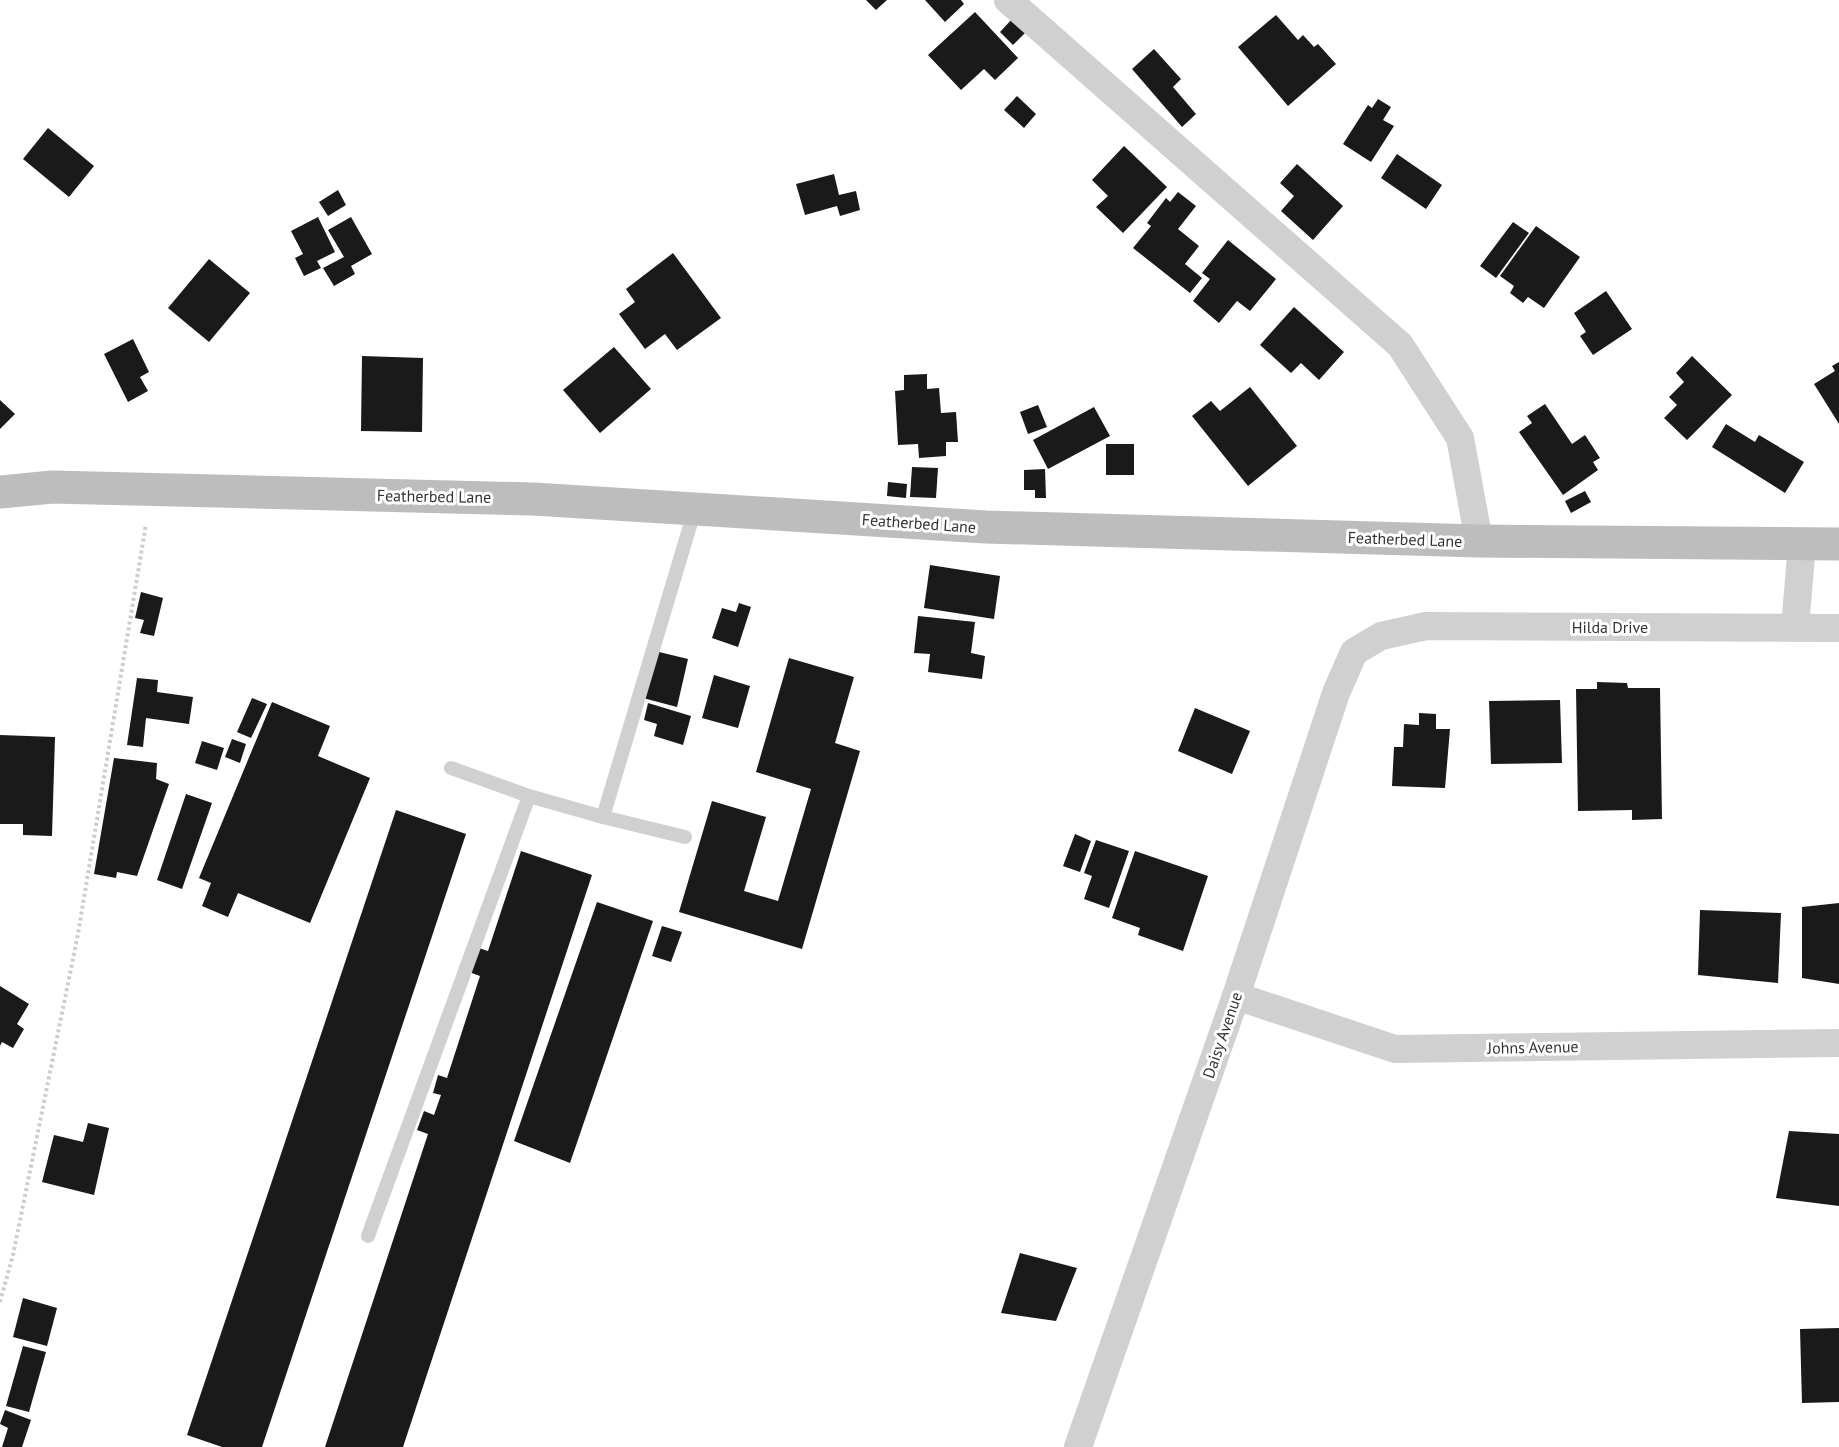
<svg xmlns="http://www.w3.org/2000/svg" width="1839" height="1447" font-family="'PT Sans',sans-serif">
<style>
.building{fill:#1a1a1a}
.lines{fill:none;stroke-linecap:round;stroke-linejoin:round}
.path{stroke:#cdcdcd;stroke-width:4;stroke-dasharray:3 3;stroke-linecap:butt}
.service{stroke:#d0d0d0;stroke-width:14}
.minor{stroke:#d0d0d0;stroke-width:28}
.secondary{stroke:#bdbdbd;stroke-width:33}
.labels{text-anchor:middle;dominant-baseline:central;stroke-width:6;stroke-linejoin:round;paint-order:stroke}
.street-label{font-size:16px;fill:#333;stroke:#fff}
</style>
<rect width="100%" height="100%" fill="#fff"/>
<!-- building -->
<g class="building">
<path d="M866,0H887L876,10Z"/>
<path d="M925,0H961L964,4L945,22Z"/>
<path d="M975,12L1018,58L995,80L984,69L961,90L928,55Z"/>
<path d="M1276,15L1298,40L1303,35L1314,47L1318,44L1336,64L1288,106L1238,47Z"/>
<path d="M1013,18L1026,32L1013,45L1000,32Z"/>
<path d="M1154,49L1181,79L1173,87L1196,114L1182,127L1132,69Z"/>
<path d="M1017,96L1036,114L1024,128L1004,110Z"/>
<path d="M1378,99L1391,107L1383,120L1394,126L1371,162L1343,144L1368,105L1372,108Z"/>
<path d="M48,128L94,166L69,197L23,159Z"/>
<path d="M1124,146L1167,187L1123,233L1096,207L1108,196L1092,180Z"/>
<path d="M1397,154L1442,185L1426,209L1381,178Z"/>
<path d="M1297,164L1343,206L1313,240L1281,211L1294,196L1280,183Z"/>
<path d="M834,174L839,195L856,191L860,210L840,216L837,206L805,215L796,184Z"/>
<path d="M338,190L346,205L328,216L319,202Z"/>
<path d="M1178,192L1196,206L1178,229L1199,246L1185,264L1202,278L1190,293L1133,248L1151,226L1147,223L1166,198L1170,202Z"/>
<path d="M318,217L335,252L317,261L321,268L304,276L295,258L303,254L291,231Z"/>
<path d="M351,217L372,254L351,266L355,274L334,286L323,268L344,257L328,230Z"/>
<path d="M1513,222L1529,233L1496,278L1480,266Z"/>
<path d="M1536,226L1580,257L1544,308L1528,297L1523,303L1510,293L1514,286L1500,276Z"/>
<path d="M1228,240L1276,279L1250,311L1237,301L1219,323L1193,301L1210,279L1202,273Z"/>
<path d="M673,253L721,318L677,350L665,334L645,349L619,314L635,302L626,289Z"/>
<path d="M209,259L250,293L209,342L168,308Z"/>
<path d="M1606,291L1632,329L1593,355L1580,336L1586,332L1574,313Z"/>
<path d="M1294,307L1344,352L1319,380L1301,363L1291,373L1260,345Z"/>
<path d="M133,339L149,372L140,377L148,391L128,402L104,354Z"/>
<path d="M614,347L651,389L600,433L563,390Z"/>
<path d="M362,356L423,358L422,432L361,431Z"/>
<path d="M1692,356L1732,395L1687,440L1664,418L1677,405L1669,397L1684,382L1676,373Z"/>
<path d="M1839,362V424L1814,384L1835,371L1832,366Z"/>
<path d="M927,374V389L939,388L941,413L956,412L958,442H946V456L919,458L918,444L898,445L895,391L904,390V375Z"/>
<path d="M1250,387L1297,446L1248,486L1192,416L1211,401L1220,411Z"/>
<path d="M0,400L15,414L0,429Z"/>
<path d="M1545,404L1572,444L1585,435L1600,458L1593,462L1598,470L1563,495L1519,432L1532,423L1527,416Z"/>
<path d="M1038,405L1047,427L1028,434L1020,412Z"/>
<path d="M1094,407L1110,436L1048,469L1033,440Z"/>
<path d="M1726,424L1755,442L1759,435L1804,462L1785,493L1712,447Z"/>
<rect x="1106" y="444" width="28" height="31"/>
<path d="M912,467L938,468L936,498L910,497Z"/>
<path d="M1045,469L1046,498H1035V490H1024V470Z"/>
<path d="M888,482L907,484L906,498L887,496Z"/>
<path d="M1585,491L1591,502L1571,513L1565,501Z"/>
<path d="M930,565L1000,576L994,619L924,608Z"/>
<path d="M141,592L163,598L154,636L140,633L144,620L135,618Z"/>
<path d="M739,603L751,607L738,647L712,638L722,608L736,612Z"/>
<path d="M918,616L975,622L971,653L985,656L982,679L928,672L930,654L914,653Z"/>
<path d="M655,651L688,659L677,707L643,698Z"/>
<path d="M789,658L854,677L835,743L860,751L802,949L679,912L712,801L766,817L744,891L778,901L811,789L756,772Z"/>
<path d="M714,675L750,686L738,728L702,718Z"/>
<path d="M137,678L158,680L157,692L193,697L189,724L146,718L143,747L127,745Z"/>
<path d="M1597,682L1627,683L1628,688H1660L1662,819L1632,820V810L1578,811L1576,689H1597Z"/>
<path d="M252,698L267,704L251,738L237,732Z"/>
<path d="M1560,700L1562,763L1491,764L1489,701Z"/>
<path d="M272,702L330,726L318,756L370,778L310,923L238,893L228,917L202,906L211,883L199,878Z"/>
<path d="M648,703L691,716L683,745L654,736L657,724L644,720Z"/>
<path d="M1195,708L1250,731L1232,774L1178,751Z"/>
<path d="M1419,713L1436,714V729H1450L1445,788L1392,786L1394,747H1403L1404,724L1419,725Z"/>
<path d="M0,735L55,737L52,836L23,835V824H0Z"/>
<path d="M232,739L246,744L240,763L225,757Z"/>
<path d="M202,741L224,748L217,770L195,763Z"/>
<path d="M114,758L157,763L156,779L169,784L137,876L117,872L116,878L94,874Z"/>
<path d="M186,794L212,803L182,889L157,880Z"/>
<path d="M396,810L466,834L262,1447H222L187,1435Z"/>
<path d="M1075,834L1091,841L1080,872L1063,866Z"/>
<path d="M1096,840L1129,851L1109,908L1084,899L1092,876L1084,873Z"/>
<path d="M521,851L592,875L403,1447H325L428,1134L417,1130L424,1111L434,1115L441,1095L433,1093L438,1075L447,1078L480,976L469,972L476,947L488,951Z"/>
<path d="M1135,851L1208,876L1183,951L1138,935L1140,928L1112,918Z"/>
<path d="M597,902L653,921L570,1163L514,1141Z"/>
<path d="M1839,903V984L1802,978V907Z"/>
<path d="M1700,910L1781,913L1778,983L1698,975Z"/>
<path d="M662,926L682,932L671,962L652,956Z"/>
<path d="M0,986L29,1004L17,1024L24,1029L13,1048L2,1042L0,1046Z"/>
<path d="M88,1123L109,1128L94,1195L42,1182L54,1135L83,1142Z"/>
<path d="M1789,1131L1839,1134V1206L1776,1198Z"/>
<path d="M1020,1253L1077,1268L1056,1321L1001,1313Z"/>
<path d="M23,1298L57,1308L47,1346L13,1337Z"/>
<path d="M1839,1328V1402L1802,1403L1800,1329Z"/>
<path d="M23,1346L46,1352L29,1412L6,1406Z"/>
<path d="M5,1410L31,1420L22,1447H2L8,1428L0,1424Z"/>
</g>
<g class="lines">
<!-- path -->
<path class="path" d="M0,1302L13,1255L78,934L146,524"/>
<!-- service -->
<g class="service">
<path d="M451,768L529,796L603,817"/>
<path d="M685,837L603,817L695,509"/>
<path d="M368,1236L529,796"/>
</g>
<!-- minor -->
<g class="minor">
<path d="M1008,0L1400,345L1460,438L1479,541"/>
<path d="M1795,627L1802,544"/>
<path d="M1236,996L1395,1049L1839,1043"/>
<path d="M1078,1447L1236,996L1336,693L1354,652L1381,636L1426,626L1839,628"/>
</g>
<!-- secondary -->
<path class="secondary" d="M0,492L52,487L533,499L986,527L1479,541L1839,544"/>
</g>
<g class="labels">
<!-- street labels -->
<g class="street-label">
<text transform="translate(434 496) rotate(1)">Featherbed Lane</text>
<text transform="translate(919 523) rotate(4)">Featherbed Lane</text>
<text transform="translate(1405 539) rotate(2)">Featherbed Lane</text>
<text x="1610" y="627">Hilda Drive</text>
<text transform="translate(1222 1035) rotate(-71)">Daisy Avenue</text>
<text transform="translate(1533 1047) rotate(-1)">Johns Avenue</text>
</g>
</g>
</svg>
